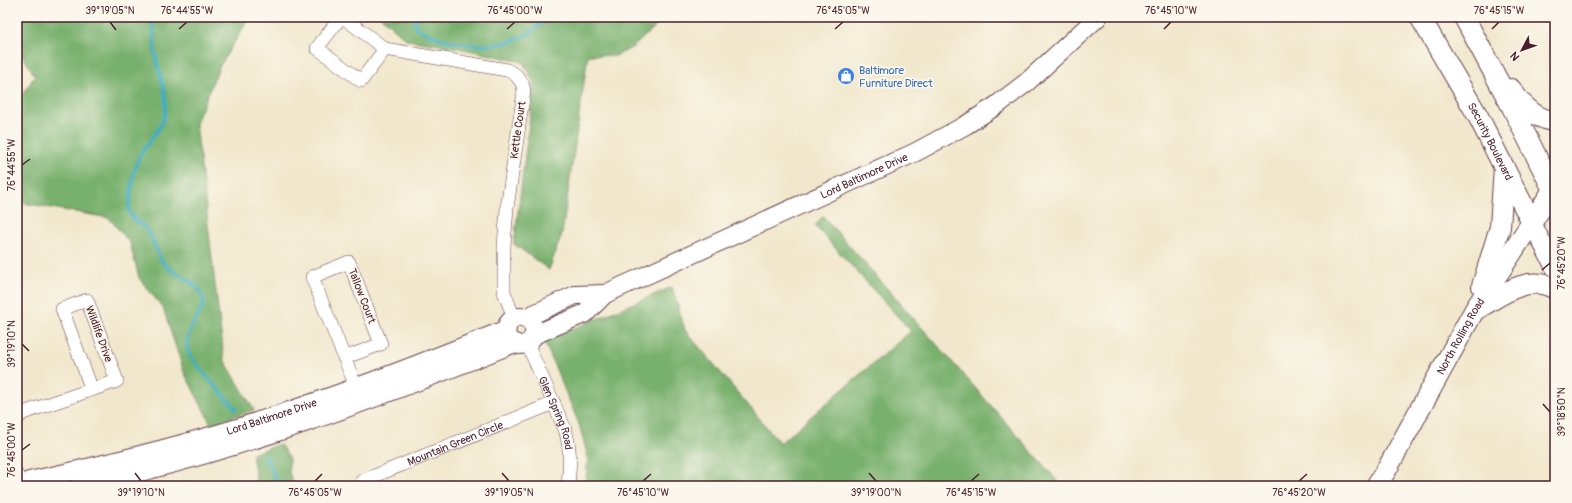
<svg xmlns="http://www.w3.org/2000/svg" width="1572" height="503" font-family="Pangolin,sans-serif">
<style>
.forest{fill:#78b06d;stroke:#61684c}
.lines{fill:none;stroke-linecap:round;stroke-linejoin:round}
.stream{stroke:#41aec0;stroke-width:3.5}
.street-casing{stroke:#633d43;stroke-width:14}
.secondary-casing{stroke:#633d43;stroke-width:20}
.primary-casing{stroke:#633d43;stroke-width:22}
.street{stroke:#fff;stroke-width:13}
.secondary{stroke:#fff;stroke-width:18}
.primary{stroke:#fff;stroke-width:20}
.ticks{fill:none;stroke:#4a1f2b;stroke-width:1.5}
.labels{text-anchor:middle;dominant-baseline:central;stroke-width:3.5;stroke-linejoin:round;paint-order:stroke}
.shop-label{font-size:11px;fill:#366cbe;stroke:#fbf7ec;text-anchor:start}
.street-label{font-size:11px;fill:#4a1f2b;stroke:#fbf7ec}
.neatline{fill:none;stroke:#4a1f2b;stroke-width:1.5}
.ticks-label{font-size:10px;text-anchor:middle;fill:#4a1f2b}
</style>
<rect width="100%" height="100%" fill="#fbf7ec"/>
<filter id="ink" filterUnits="userSpaceOnUse"><feTurbulence type="fractalNoise" baseFrequency=".025" numOctaves="2"/><feDisplacementMap in="SourceGraphic" scale="8" xChannelSelector="R" yChannelSelector="G"/><feConvolveMatrix kernelMatrix="1 2 1 2 8 2 1 2 1" color-interpolation-filters="sRGB"/></filter>
<filter id="wash" filterUnits="userSpaceOnUse"><feTurbulence type="fractalNoise" baseFrequency=".012" numOctaves="4" result="noise"/><feDisplacementMap in="SourceGraphic" scale="16" xChannelSelector="R" yChannelSelector="G"/><feGaussianBlur stdDeviation="0.9" result="paint"/><feColorMatrix in="noise" values="0 0 0 0 0 0 0 0 0 0 0 0 0 0 0 0 0 1.4 0 .05"/><feComposite in="paint" operator="in"/></filter>
<g filter="url(#wash)">
<rect width="100%" height="100%" fill="#f1e7cc"/>
<!-- forest -->
<g class="forest">
<path d="M17,17H250L219,67L196,123L224,359L254,410L211,424L184,372L163,308L139,278L130,243L109,218L17,202V102L35,76L17,47Z"/>
<path d="M381,17H672L659,23L633,47L616,56L588,55L562,234L549,270L514,244L534,84L523,62L458,48L407,40Z"/>
<path d="M823,216L1062,486H585L588,458L579,424L544,341L672,287L685,330L780,443L911,331L815,226Z"/>
<path d="M280,444L289,458V473L294,486H257L252,454Z"/>
</g>
<g class="lines">
<!-- stream -->
<g class="stream">
<path d="M153,17C154,30 153,43 156,56C159,74 168,94 165,113C162,129 149,140 141,154C134,166 133,178 131,192C131,197 128,205 129,210C131,219 139,222 145,228C155,238 155,254 165,265C176,277 196,278 203,298C208,310 181,331 188,351C193,365 225,396 236,409"/>
<path d="M414,17L416,28C449,45 493,53 526,35C535,29 542,22 552,17"/>
<path d="M265,455L279,486"/>
</g>
</g>
</g>
<g filter="url(#ink)">
<g class="lines">
<!-- street casing -->
<g class="street-casing">
<g id="street">
<path d="M341,17L317,48L361,81L385,49"/>
<path d="M343,17L385,49L507,70L516,75L522,83L524,91L507,208L504,246V292L514,318"/>
<path id="s1" d="M527,343L565,429C571,449 570,466 568,486"/>
<path d="M344,358L381,344L349,262L312,277L356,387"/>
<path d="M17,418L23,413L117,381L87,300L62,309L92,390"/>
<path d="M17,475V478"/>
<path id="s2" d="M364,486L362,481L554,403"/>
</g>
</g>
<!-- secondary casing -->
<g class="secondary-casing">
<g id="secondary">
<path d="M1531,221L1555,268"/>
<circle cx="520" cy="331" r="14"/>
<path d="M525,318L575,295L605,294"/>
<path id="s3" d="M534,335L586,313L605,294L916,152L966,125L997,105L1027,82L1098,17"/>
<path id="s4" d="M29,481C98,466 167,449 234,429C327,400 417,365 507,329"/>
<path d="M80,486C232,454 371,401 515,343"/>
</g>
</g>
<!-- primary casing -->
<g class="primary-casing">
<g id="primary">
<path id="s5" d="M1420,17L1478,116L1531,221"/>
<path d="M1464,17L1512,107L1553,190"/>
<path d="M1511,89C1521,104 1536,120 1555,121"/>
<path d="M1482,286L1500,227L1504,167"/>
<path d="M1477,309C1500,296 1528,273 1555,289"/>
<path id="s6" d="M1376,486L1387,469L1475,309L1553,190L1555,183"/>
</g>
</g>
<!-- street -->
<use href="#street" class="street"/>
<!-- secondary -->
<use href="#secondary" class="secondary"/>
<!-- primary -->
<use href="#primary" class="primary"/>
</g>
</g>
<!-- ticks -->
<path class="ticks" d="M110,22L116,30M179,29L187,22M507,29L515,22M835,29L843,22M1164,29L1171,22M1492,29L1499,22M22,165L30,159M1542,270L1550,263M22,344L29,351M1543,404L1550,412M22,450L30,444M135,473L141,481M502,473L509,481M869,473L876,481M315,481L322,474M643,481L651,474M971,481L979,474M1299,481L1307,474"/>
<!-- icons -->
<defs>
<g id="shop-disc" transform="scale(0.9)"><circle r="9.5" fill="#3f7fe0" stroke="#fbf7ec"/><path d="M-5-2.5h2.3a2.7 3.5 0 0 1 5.4 0H5L5.5 6h-11ZM-1.5-2.5h3a1.5 2.3 0 0 0-3 0Z" fill="#fff"/></g>
</defs>
<g fill-rule="evenodd">
<use href="#shop-disc" x="846" y="76"/>
</g>
<g class="labels">
<!-- shop labels -->
<g class="shop-label">
<text x="859" y="70">Baltimore<tspan x="859" dy="13">Furniture Direct</tspan></text>
</g>
<!-- street labels -->
<g class="street-label">
<text transform="translate(518 130) rotate(-82)">Kettle Court</text>
<text stroke="none"><textPath href="#s5" startOffset="143">Security Boulevard</textPath></text>
<text stroke="none"><textPath href="#s3" startOffset="368">Lord Baltimore Drive</textPath></text>
<text transform="translate(362 296) rotate(69)">Tallow Court</text>
<text transform="translate(99 334) rotate(70)">Wildlife Drive</text>
<text stroke="none"><textPath href="#s6" startOffset="172">North Rolling Road</textPath></text>
<text stroke="none"><textPath href="#s1" startOffset="76">Glen Spring Road</textPath></text>
<text stroke="none"><textPath href="#s4" startOffset="251">Lord Baltimore Drive</textPath></text>
<text stroke="none"><textPath href="#s2" startOffset="106">Mountain Green Circle</textPath></text>
</g>
</g>
<!-- margin -->
<rect width="1572" height="503" fill="none" stroke="#fbf7ec" stroke-width="44"/>
<!-- north arrow -->
<g transform="translate(1522 50) rotate(229)" stroke="#fbf7ec" stroke-width="3" paint-order="stroke">
<path d="M0-3L7 15L0 10L-7 15Z" fill="#4a1f2b"/>
<text y="-6" font-size="11" font-weight="bold" text-anchor="middle" fill="#4a1f2b">N</text>
</g>
<rect x="22" y="22" width="1528" height="459" class="neatline"/>
<g class="ticks-label">
<text x="110" y="14">39°19'05"N</text>
<text x="187" y="14">76°44'55"W</text>
<text x="515" y="14">76°45'00"W</text>
<text x="843" y="14">76°45'05"W</text>
<text x="1171" y="14">76°45'10"W</text>
<text x="1499" y="14">76°45'15"W</text>
<text transform="translate(11 165) rotate(-90)" y="4">76°44'55"W</text>
<text transform="translate(1561 263) rotate(-90)" y="4">76°45'20"W</text>
<text transform="translate(11 344) rotate(-90)" y="4">39°19'10"N</text>
<text transform="translate(1561 412) rotate(-90)" y="4">39°18'50"N</text>
<text transform="translate(11 450) rotate(-90)" y="4">76°45'00"W</text>
<text x="141" y="496">39°19'10"N</text>
<text x="315" y="496">76°45'05"W</text>
<text x="509" y="496">39°19'05"N</text>
<text x="643" y="496">76°45'10"W</text>
<text x="876" y="496">39°19'00"N</text>
<text x="971" y="496">76°45'15"W</text>
<text x="1299" y="496">76°45'20"W</text>
</g>
</svg>
